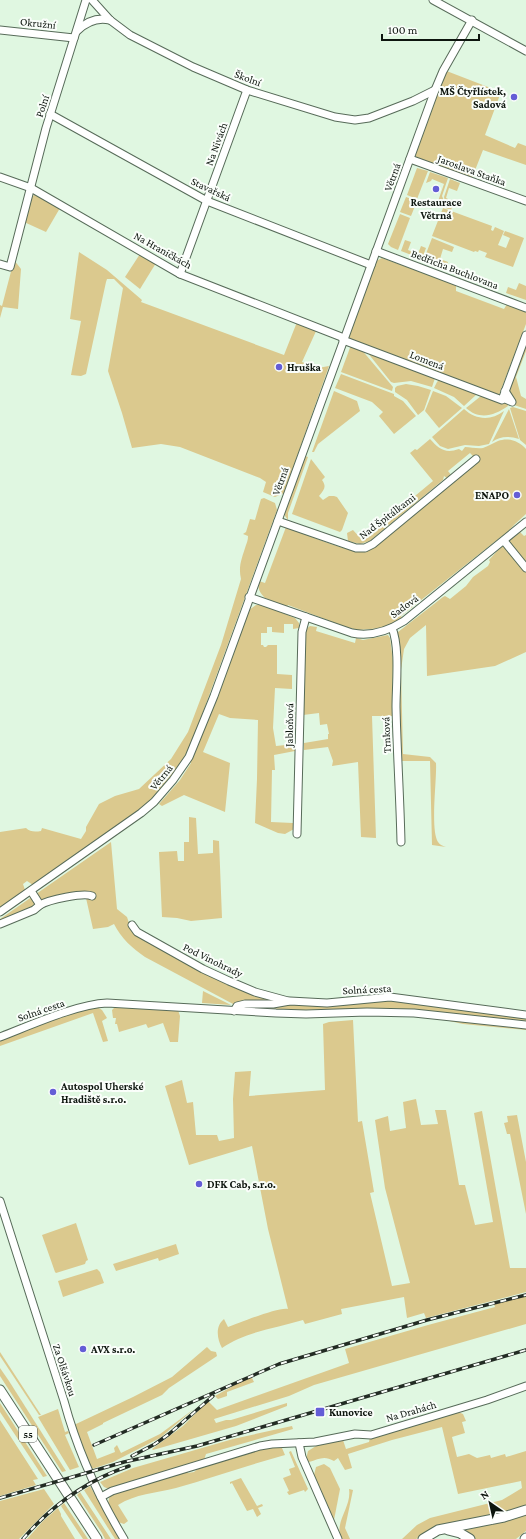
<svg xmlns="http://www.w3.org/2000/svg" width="526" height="1539" font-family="'Crimson Pro',serif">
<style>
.green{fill:#dbc98e}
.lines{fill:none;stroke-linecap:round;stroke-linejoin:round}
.minor-casing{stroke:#576b59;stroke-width:9}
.major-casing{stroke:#576b59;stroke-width:11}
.minor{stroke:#fff;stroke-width:7}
.major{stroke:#fff;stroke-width:9}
.rail-casing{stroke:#232c24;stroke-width:3.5}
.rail{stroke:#fafefa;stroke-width:2;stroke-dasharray:6;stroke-linecap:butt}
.poi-dot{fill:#645dd6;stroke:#fafefa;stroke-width:1.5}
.labels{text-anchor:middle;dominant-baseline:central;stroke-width:4;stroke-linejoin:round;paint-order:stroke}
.shield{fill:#fafefa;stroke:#545b55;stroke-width:1}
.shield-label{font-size:10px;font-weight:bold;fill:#0d150e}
.street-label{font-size:11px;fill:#0d150e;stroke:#fafefa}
.poi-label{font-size:11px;font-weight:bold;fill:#0d150e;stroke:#fafefa;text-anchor:start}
</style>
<rect width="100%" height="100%" fill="#e0f7e1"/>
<!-- green -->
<g class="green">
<path d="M444,70L501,92L485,135L515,148L518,143L526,146V165L483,150L472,178L417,159L415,154Z"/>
<path d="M417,168L428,171L417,199L407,195Z"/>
<path d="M430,172L448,178L442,196L444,201L442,206L437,204L444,184L432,179L431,181L426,183Z"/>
<path d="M450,179L460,183L457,191L449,188L446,198L454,202L451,210L443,207L445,201L444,197Z"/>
<path d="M34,195H38L60,208L46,232L24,222L32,197Z"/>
<path d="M406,197L417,201L411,216L400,212Z"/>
<path d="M443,208L492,226L491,230L493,231L495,227L504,231L498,245L506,248L510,238L503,235L505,231L524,238L513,267L485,257L487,253L479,250L478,252L475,251L474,252L432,236Z"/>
<path d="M400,214L410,218L398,250L391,247L388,244Z"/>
<path d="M432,238L454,247L452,252L443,249L440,259L448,262L446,268L424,259Z"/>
<path d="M405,240L411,242L408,250L418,254L421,246L426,248L422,259L401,251Z"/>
<path d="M79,252L107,270L142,300L141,302L284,355L297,322L317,329L302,362L318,368L329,366L284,493L275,497L263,492L266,482L260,478L180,447L161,444L132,448L122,413L108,371L123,288L114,279H107L106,282L86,374L81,376L71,375L81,321L70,319Z"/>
<path d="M140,254L156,263L140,289L125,277Z"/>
<path d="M382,258L456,285V291L504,309L507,304L526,311V324L499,395L497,398L347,338L376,261Z"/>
<path d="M14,260L21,269L18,309L3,307L0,318V305L2,306Z"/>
<path d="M519,283L526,286V300L506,293L508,287L516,290Z"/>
<path d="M526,342V351L516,377L521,396L526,399V409L514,405L509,391Z"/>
<path d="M351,345L361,349L393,387L392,391L341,372Z"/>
<path d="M367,352L435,378L432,387L411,381L394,383L391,382Z"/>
<path d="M341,374L394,394V396L403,401L416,416L394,434L379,416L383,412L372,402L335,388Z"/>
<path d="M439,380L476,394V395L464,406L454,397L434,388L437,382Z"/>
<path d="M406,384L418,386L431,390L424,410L418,415L407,400L395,392V388L397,386Z"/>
<path d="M334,391L357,401L360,411L318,444L314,452H312Z"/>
<path d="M433,391L446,396L462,408L439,428L425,411Z"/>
<path d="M481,396L507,403L508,406C494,416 479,420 466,408Z"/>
<path d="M513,407L526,411V445L520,440L510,408Z"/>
<path d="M464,409C476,420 491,421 504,411L489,444L479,446L465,445L448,449L440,446L432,437Z"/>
<path d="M509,409L519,439C509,436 500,436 492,442Z"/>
<path d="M430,439C439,449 445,454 459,449L462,451L465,447C471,447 477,449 483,448C489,446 493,443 498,441C508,437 519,441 526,449V514L515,524L503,537L502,536L401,616L402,618L383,628L358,630L338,625V624L288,605L287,607L265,598C260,593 257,588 259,581L265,583L286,527C305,534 350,554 367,551L476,459L470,453L448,471L452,476L448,479L444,476L443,480L370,541L360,544L348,541L347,533L353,530L362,540L433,481L410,453L415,449L417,450Z"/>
<path d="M305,456L308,457L288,513V520L285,516L284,512Z"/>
<path d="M311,459L325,477L322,480C327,487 324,490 319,496L323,500L329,496H334L337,497L348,513L342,530L340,532L292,514Z"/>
<path d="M264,498L275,503L277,510L192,742L182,761L172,775L150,800L139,810L33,885L27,881L23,884L25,890L0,908V832L26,828C30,832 35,832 41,831L42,828L81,839L86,831V827L99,804L115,796L139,789L171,759L188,732L221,645L241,579C238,566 242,558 246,545C247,542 248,540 248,536L243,534L246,532L250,519L255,520L261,499Z"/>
<path d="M520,532L524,536L526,535V652L495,666L427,676L426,625L410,638L404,649L401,670L403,754L430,757L436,763C437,780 430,829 438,842C440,845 443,846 446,847L432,845L430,761H400L398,632L443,597L445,596L450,599L466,586L473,577L488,566L490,562L489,560L498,550Z"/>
<path d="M256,605H263L295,618L299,623V628L293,629V624H284V633L272,632V627H267V633H261V631V645H263L264,647H266L268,645H277V674L292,675V689L275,688L273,728L276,746L295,744V751L274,755L275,770H272L271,822L293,823V826H295L294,829L285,834L278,833L255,823L257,779L258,720L230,718L219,714L203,752L230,763L225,812L184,795L162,806L159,804L180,780L191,763L190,762L212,710L249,610Z"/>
<path d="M310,626L317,627L316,631L355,643L356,638L363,640L388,635L390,638L393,661L392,716H372L376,838L361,837L358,762L332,766L333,761L328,747L304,750V743L328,739V734H329L327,724L320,725L319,713L303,715L305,630Z"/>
<path d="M189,817L196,818L198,854L213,853V840L219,841L222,918L191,921L177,918L162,917L159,852L177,851L178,861H184V842H189Z"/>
<path d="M111,842L117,909L127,917L131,929L201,968L282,1001L233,1004L145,957C132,948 121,938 114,924L108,927L93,929L86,898L92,896L88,891L43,900L31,909L0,921V919Z"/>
<path d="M203,991L231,1005L202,1003Z"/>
<path d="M385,998L526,1017V1021L392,1008L300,1010L244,1007Z"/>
<path d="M97,1007L102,1010L107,1018L102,1021L108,1041L103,1042L93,1013L0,1046V1040L75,1012Z"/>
<path d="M115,1007L178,1010L180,1016L178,1042H170L163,1023L148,1028L146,1024L119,1032L117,1024H115L116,1018H113L112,1010Z"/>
<path d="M436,1018L526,1028V1030L463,1024Z"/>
<path d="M353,1020L358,1122L362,1121L374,1192L370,1193L392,1286L410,1283L385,1188L375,1120L388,1116L390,1131L406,1128L403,1102L416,1099L421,1125L438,1124L435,1110H446L459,1185H465L475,1225L493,1222L474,1113L482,1111L510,1268H526V1292L426,1318L424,1313L407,1318L404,1297L341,1309L342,1314L305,1324L303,1320C276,1328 245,1332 222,1348C217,1339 215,1326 224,1319L228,1327C238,1323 281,1306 288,1309L268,1229L252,1146L189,1165L165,1086L182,1080L187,1103L193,1102L196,1135H217L219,1141L234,1138L233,1099L235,1072L251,1071L249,1096L325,1090L323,1024L329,1022Z"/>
<path d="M517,1115L526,1162V1214L510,1134H507L504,1123L508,1122L507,1116Z"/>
<path d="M76,1223L88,1260L86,1261L85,1264L56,1273L55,1272L42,1235Z"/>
<path d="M176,1244L179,1254L159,1261L158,1258L116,1271L113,1264Z"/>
<path d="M97,1269L100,1272L104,1283L63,1297L58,1281Z"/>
<path d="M526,1296V1324L314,1385L289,1396L214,1419L216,1423L226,1420H231L287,1403V1406L236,1426L153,1450L152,1449L183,1426L208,1401L217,1410L349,1363L345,1349L428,1325L495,1307L494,1304Z"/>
<path d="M207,1347L211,1351L216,1352L217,1356L169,1388L162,1395L103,1423V1424L87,1432L97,1459L115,1452L114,1448L117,1445L121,1453L160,1434L194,1409L160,1438L113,1462L92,1469L89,1464L75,1425L76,1424L133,1397L172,1377Z"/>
<path d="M0,1352L41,1415H39L0,1356Z"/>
<path d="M0,1368L9,1381L66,1471L62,1472L0,1376Z"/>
<path d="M251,1376L254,1382L227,1392V1396L218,1399L215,1396Z"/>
<path d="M0,1403L47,1476L43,1477L0,1412Z"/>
<path d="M58,1409L65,1432L68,1431L69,1433L65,1435L79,1467L70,1470L38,1417Z"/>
<path d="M458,1412L463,1414L466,1421L462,1422L465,1433L452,1437L457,1457L469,1454L477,1458L490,1455L491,1458L505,1454L506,1457L526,1451V1506L497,1515L434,1527L416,1539H402L417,1525L430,1518L502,1500L522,1488L521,1481L458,1494L442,1427L392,1440L348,1454L352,1468L345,1470L338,1458L334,1461C324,1455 319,1459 309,1462L306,1459L308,1451L316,1446L343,1440L346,1449L369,1442L370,1437Z"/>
<path d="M0,1420L38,1479L33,1480L36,1485L0,1496Z"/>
<path d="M292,1426L293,1429L206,1454L204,1460L109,1489L104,1487L100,1482L133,1468L233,1439Z"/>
<path d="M270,1447L282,1448L285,1455C248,1465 212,1478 176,1488C156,1493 135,1494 118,1505L128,1521L124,1524L118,1522L108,1504L109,1498L113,1494L187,1471L188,1473L194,1472L199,1468Z"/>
<path d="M291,1451L308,1489L305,1492L304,1490L289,1495L287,1492L289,1491L283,1478L291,1475L289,1469L295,1467L289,1452Z"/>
<path d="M324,1464L330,1468L340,1489L334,1520L314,1475L316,1467Z"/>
<path d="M241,1478L257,1506L262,1504L263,1506L258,1508L261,1514L257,1517L253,1509L247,1511L232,1483L230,1484V1482Z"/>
<path d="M90,1486L120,1539H115L84,1490Z"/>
<path d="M44,1489L54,1504L19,1539H0V1501Z"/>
<path d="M349,1489L353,1490L345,1528L350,1539H341C334,1521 352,1507 349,1489Z"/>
<path d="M80,1492L111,1539H105L102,1533L77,1495Z"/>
<path d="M64,1503L88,1539H83L61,1506Z"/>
<path d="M58,1508L61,1514V1516L75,1539H27L43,1521Z"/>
<path d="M526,1515V1531L516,1539H475L466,1530Z"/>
</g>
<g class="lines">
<!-- minor casing -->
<g class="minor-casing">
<g id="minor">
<path d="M92,0L110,20L130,35L193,67L247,90L335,117L355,120L369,118L413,101L435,90"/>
<path d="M433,0L526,51"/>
<path d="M0,30L74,38"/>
<path d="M77,31C87,21 97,17 110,20"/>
<path d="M50,114L207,201L371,265"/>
<path d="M410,159L526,201"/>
<path d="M0,177L31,188L180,274L344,338"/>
<path d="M376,251L526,308"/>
<path d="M0,264L10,267L46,128L86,0"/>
<path d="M180,274L247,90"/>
<path d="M343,340L502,400L526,335"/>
<path d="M503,398L512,402L505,391"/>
<path d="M278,521L356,548H365L373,544L476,459"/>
<path d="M504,541L526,568"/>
<path d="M249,597L352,633C371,637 388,631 404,621L526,522"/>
<path d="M392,628C400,647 396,686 396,707C397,752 400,797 401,842"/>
<path d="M297,834L302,632L306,617"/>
<path d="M31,891L40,905C48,900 84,892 92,896"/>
<path d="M0,912L141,813L154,802L173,780L189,757L214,696L435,90L443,71L472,20"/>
<path d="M0,924L34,910L40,905"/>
<path d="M132,925L137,932L203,969L229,981L255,992L288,1001"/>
<path d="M234,1011L237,1006L245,1004H273L290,1001L327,1003L390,997L526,1015"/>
<path d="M0,1037C29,1026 77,1004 107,1003L276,1013L306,1014L367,1012L414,1013L526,1025"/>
<path d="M0,1201L64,1401C77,1449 98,1496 124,1539"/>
<path d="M299,1443L302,1457L338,1539"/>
<path d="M101,1497L112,1491L260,1446L272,1444L315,1442L355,1434L371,1435L487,1400L526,1386"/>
</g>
</g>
<!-- major casing -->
<g class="major-casing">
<g id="major">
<path d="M0,1390L97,1539"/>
<path d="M448,1530L460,1533L470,1539"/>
<path d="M423,1539L438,1530L504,1517L526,1510"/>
<path d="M525,1539L526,1538"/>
</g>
</g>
<!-- minor -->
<use href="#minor" class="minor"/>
<!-- major -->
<use href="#major" class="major"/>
<!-- rail casing -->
<g class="rail-casing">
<g id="rail">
<path d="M94,1445L279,1364L427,1320L526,1295"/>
<path d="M132,1456L155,1444L169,1434L213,1396"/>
<path d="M0,1498L124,1462L197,1446L526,1350"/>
<path d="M23,1539C51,1506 88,1480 129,1466"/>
</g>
</g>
<!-- rail -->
<use href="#rail" class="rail"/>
</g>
<!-- markers -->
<g class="poi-dot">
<circle cx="514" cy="97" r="4"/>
<circle cx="436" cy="189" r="4"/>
<circle cx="279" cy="367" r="4"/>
<circle cx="517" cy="495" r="4"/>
<circle cx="53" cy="1092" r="4"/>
<circle cx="199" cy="1184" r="4"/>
<circle cx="83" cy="1349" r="4"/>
<rect x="315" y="1407" width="10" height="10" rx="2"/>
</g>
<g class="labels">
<!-- shield labels -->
<rect class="shield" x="19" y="1426" width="18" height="16" rx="3"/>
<g class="shield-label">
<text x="28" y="1434">55</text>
</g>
<!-- street labels -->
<g class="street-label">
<text transform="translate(38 23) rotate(6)">Okružní</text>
<text transform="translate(248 78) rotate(20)">Školní</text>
<text transform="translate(42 106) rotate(-72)">Polní</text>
<text transform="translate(216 144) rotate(-70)">Na Nivách</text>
<text transform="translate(472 170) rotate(20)">Jaroslava Staňka</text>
<text transform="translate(392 177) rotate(-70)">Větrná</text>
<text transform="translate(211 189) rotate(25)">Stavařská</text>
<text transform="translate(163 250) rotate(29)">Na Hraničkách</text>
<text transform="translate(455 269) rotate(21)">Bedřicha Buchlovana</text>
<text transform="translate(427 360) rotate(21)">Lomená</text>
<text transform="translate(280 481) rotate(-70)">Větrná</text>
<text transform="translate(387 516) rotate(-37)">Nad Špitálkami</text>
<text transform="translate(404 606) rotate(-36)">Sadová</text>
<text transform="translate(289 725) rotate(-89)">Jabloňová</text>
<text transform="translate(386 735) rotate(-92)">Trnková</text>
<text transform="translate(161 777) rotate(-51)">Větrná</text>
<text transform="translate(213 960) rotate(26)">Pod Vinohrady</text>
<text transform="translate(367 989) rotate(-3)">Solná cesta</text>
<text transform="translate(41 1010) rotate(-19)">Solná cesta</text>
<text transform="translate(65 1370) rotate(72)">Za Olšávkou</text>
<text transform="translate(411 1411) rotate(-16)">Na Drahách</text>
</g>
<!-- poi labels -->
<g class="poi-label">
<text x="506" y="91" text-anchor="end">MŠ Čtyřlístek,<tspan x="506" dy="13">Sadová</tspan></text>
<text x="436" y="202" text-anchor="middle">Restaurace<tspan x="436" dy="13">Větrná</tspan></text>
<text x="287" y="367">Hruška</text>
<text x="509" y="495" text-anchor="end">ENAPO</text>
<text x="61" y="1086">Autospol Uherské<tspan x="61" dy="13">Hradiště s.r.o.</tspan></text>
<text x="207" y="1184">DFK Cab, s.r.o.</text>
<text x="91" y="1349">AVX s.r.o.</text>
<text x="329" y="1412">Kunovice</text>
</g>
</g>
<!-- north arrow -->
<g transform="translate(490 1503) rotate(326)" stroke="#fafefa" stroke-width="3" paint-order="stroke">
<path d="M0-3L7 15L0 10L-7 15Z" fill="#0d150e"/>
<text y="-6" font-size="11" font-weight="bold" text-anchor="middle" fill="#0d150e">N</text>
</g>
<!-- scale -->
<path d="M382 34v6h97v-6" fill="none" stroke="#0d150e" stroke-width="2"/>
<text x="388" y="34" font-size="12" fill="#0d150e" stroke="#fafefa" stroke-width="3" paint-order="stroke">100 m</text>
</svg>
